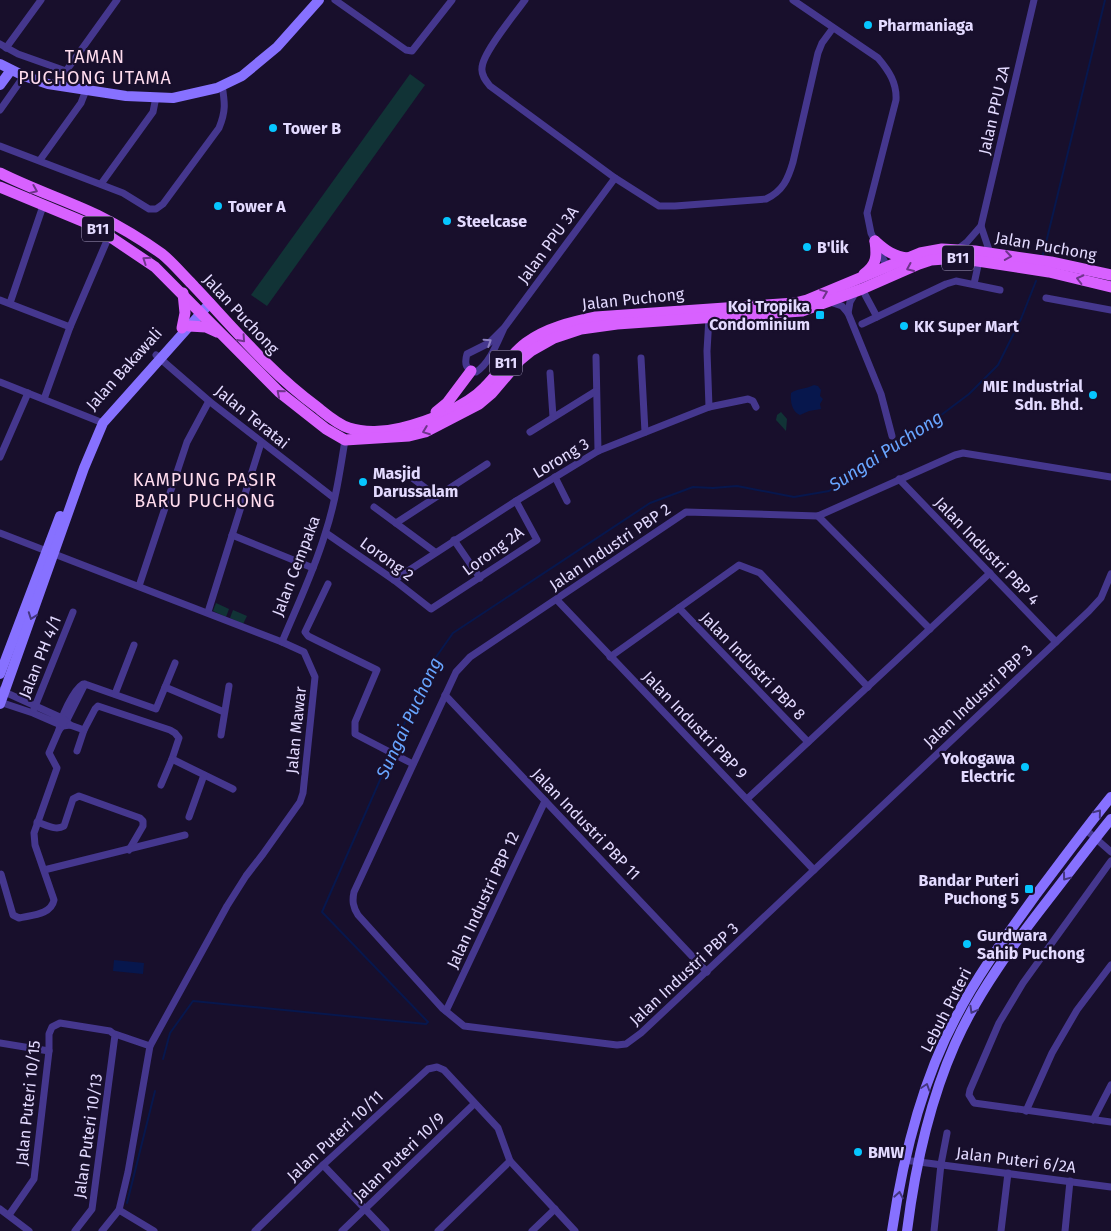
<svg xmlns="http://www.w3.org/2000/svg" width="1111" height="1231" font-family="'Fira Sans',sans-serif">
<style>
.green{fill:#113336}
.water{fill:#07174d}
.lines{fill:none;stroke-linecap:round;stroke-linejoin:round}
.stream{stroke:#07174d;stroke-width:2}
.street{stroke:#45378e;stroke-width:7}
.secondary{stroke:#8771ff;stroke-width:10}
.primary{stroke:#d861ff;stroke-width:11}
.oneway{stroke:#6e348b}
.oneway2{stroke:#8c80c1}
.oneway3{stroke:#443680}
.poi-dot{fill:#06c6ff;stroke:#180f2c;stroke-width:2}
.labels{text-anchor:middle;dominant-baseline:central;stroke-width:4.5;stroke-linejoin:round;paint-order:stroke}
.shield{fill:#180f2c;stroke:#a69dc0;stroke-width:1}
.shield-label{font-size:15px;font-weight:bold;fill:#e3daff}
.poi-label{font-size:16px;font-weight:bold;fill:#e3daff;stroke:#180f2c;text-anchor:start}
.street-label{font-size:16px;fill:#e3daff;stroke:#180f2c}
.neighbourhood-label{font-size:18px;letter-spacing:1px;fill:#ffdcee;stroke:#180f2c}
.water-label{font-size:18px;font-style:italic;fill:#68a5ff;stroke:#180f2c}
</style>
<rect width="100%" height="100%" fill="#180f2c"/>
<!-- green -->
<g class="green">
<path d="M410,74L425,85L267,306L251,295Z"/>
<path d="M781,412L787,419L786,431L776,420L777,415Z"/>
<path d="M216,603L229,609L226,617L213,611Z"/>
<path d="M233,610L247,616L243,624L230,618Z"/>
</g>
<!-- water -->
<g class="water">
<path d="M814,385L818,386L821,390L820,396L823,399L820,404L821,409L809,411L800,415C792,412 790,401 791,393C795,389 806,389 814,385Z"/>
<path d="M114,960L144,963L143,974L113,971Z"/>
</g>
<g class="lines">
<!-- stream -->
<g class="stream">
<path d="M1043,255L1105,0"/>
<path d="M393,750L429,667L453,633L650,503L693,487L713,488L737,486L794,497L829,491L908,440L969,394L998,365L1021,319L1036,281"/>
<path d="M163,1059L170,1033L193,1001L426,1024L428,1022L322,912L391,755"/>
<path d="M127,1203L155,1091"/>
</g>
<!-- street -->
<g class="street">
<path d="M335,0L406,50L412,51L452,0"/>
<path d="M525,0C515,14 482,53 482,68C481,75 486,81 490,86L615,178L659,206H675L766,199C783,191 788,179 793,162L818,53L822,43L833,28"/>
<path d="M793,0L878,58C889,71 897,83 896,100L867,213L871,233L888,269"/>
<path d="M0,44L18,54L66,71L56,85"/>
<path d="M6,48L41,0"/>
<path d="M66,71L117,0"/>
<path d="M0,110L24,76"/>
<path d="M0,146L123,193L149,209H156L163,204L219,128C226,111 225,103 222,85"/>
<path d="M40,160L81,103L86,90"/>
<path d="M101,184L153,112L156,97"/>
<path d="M958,249L967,242L981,226"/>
<path d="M990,253L981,226L1034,0"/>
<path d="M974,284L979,261"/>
<path d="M862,289L877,317"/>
<path d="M1046,298L1111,310"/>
<path d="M0,300L70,327"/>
<path d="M830,302L842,306L848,313L881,394L892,436"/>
<path d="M10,303L43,206"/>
<path d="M848,313L850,302L856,292"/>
<path d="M709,317L707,351L709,407"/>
<path d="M862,324L946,284L956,281L1000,290"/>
<path d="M504,328C497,343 490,363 476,372C466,370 464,364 467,354L489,343L504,328L615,178"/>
<path d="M156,355L209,401L334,498"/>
<path d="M596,357L598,451"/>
<path d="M641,358L645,432"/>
<path d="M550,373L553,417"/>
<path d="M0,382L103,423"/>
<path d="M44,399L70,327L109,236"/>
<path d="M530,432L596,391"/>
<path d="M0,457L28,393"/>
<path d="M403,471L436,496"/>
<path d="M555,477L567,501"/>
<path d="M1111,477L963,453L955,455L818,516L686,512L470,657L456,672L354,892C352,901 353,907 358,915L442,1008L464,1026L617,1045L626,1044L641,1033L1089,611L1101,598L1111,574"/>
<path d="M899,479L1056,642"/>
<path d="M374,507L435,552"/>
<path d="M818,516L930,629"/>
<path d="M396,523L487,464"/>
<path d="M0,533L282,642L304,652L315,677L303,793L300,802L263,854L246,876L227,906L150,1046L128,1172L119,1210L102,1231"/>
<path d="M326,533L394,580L431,609L537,540L516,501"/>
<path d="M232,535L313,568"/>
<path d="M454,540L480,578"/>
<path d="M394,580L516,501L598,451L709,407L748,399L753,401L756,407"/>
<path d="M328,584L305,632L308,636L316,640L377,670L355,722V734L413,764"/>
<path d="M139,586L187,442L209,401"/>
<path d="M557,600L814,870"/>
<path d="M679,608L808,742"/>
<path d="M208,612L261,443"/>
<path d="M282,642C297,606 314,571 325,534C335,504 340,472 345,440"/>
<path d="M610,657L739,565L760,573L868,687"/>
<path d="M85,684L67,720L59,730C60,719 73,690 83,684H85L156,709L175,663"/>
<path d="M165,687L224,712"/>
<path d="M115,694L134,645"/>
<path d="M445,695L707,972"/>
<path d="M0,702L33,713L63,726L70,725L62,718L0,690"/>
<path d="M34,709L73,612"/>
<path d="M70,725L84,730"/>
<path d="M221,735L229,686"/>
<path d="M77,751L84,730L95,709L98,706L170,730L175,733L179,738L172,759L161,785"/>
<path d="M172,759L233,789"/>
<path d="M747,799L990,573"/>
<path d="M189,817L204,775"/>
<path d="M37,822C46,825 56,831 64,826L73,799L79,796L140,818L143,821V826L129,850"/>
<path d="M1085,829L1111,852"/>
<path d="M1111,861L1023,983L999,1023L970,1090L969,1095L974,1103L1111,1122"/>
<path d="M44,870L185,835"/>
<path d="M1,874L13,915L19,918C31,915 51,915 54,900L35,845L34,833L57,768L49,753L59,730"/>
<path d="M446,1011L545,801"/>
<path d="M115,1034L150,1046"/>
<path d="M0,1043L49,1051"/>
<path d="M1026,1111L1052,1053L1077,1010L1111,965"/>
<path d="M1093,1120L1111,1085"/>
<path d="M904,1160L1111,1187"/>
<path d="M323,1165L386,1231"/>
<path d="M0,1209L29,1231"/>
<path d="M119,1210L154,1231"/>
<path d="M9,1215L34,1179L49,1051V1034L52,1027L60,1023L110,1031L115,1035L92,1209L75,1231"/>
<path d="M255,1231L323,1165L428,1069L437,1067L444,1070L498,1128L510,1161L575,1231"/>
<path d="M342,1231L474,1104"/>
<path d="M438,1231L510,1161"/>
<path d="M532,1231L555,1209"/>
<path d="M934,1231L941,1164L947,1133"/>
<path d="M1001,1231L1008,1173"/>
<path d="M1065,1231L1070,1181"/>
</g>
<!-- secondary -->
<g class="secondary">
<path d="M0,64L24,76L48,84L126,96L173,98L217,88L242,76L277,47L319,0"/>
<path d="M0,85L11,70"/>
<path d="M0,674L60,516"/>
<path d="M0,704L84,468L103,423L210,303"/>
<path d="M892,1231C903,1157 921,1083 956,1017C978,974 1007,935 1035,896C1060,863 1085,829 1111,797"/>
<path d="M907,1231C915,1167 929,1103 955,1044C978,992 1013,945 1048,900C1069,873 1089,846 1111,819"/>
</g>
<!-- primary -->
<g class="primary">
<path d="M0,173C32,189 65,200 97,215C119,226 141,239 162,254C172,262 182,274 191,283C232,326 269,372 317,407C327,415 337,424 349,428C364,433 385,432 401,428C427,422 466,407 485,387C499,373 510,355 526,343C546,328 572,322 596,317L795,303L807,300L920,253L942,249L975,251L1051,262L1111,275"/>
<path d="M0,187L89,224L109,236L155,267L279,392L326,429L345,440L409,436L425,432L479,404L492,393L520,360L531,351L554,338L581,329L617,324L802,311L862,289L919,264L931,260L958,258L1049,272L1111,287"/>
<path d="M875,241C885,250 894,257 908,258"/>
<path d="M864,274C877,265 877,256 875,241"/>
<path d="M189,326L206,327L217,332"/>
<path d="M182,328L185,313L183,293"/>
<path d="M436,412L447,403L471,371"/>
</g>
</g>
<!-- one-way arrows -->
<defs><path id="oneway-chevron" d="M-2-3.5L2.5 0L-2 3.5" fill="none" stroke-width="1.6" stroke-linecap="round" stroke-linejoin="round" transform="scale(1.25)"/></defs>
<g class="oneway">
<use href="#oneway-chevron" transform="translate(34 190) rotate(23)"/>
<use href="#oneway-chevron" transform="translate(1008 256) rotate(9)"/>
<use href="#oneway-chevron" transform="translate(146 260) rotate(-146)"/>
<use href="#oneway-chevron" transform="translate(910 268) rotate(156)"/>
<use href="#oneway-chevron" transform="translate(1080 279) rotate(-166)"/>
<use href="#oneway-chevron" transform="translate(824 293) rotate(-22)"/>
<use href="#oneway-chevron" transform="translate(242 339) rotate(48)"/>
<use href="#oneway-chevron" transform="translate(280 393) rotate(-139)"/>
<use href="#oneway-chevron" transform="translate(426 431) rotate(159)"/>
</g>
<use class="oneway2" href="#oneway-chevron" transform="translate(488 342) rotate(-33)"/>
<g class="oneway3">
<use href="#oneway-chevron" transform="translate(32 616) rotate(110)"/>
<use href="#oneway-chevron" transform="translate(1098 813) rotate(-51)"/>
<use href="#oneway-chevron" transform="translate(1066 877) rotate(127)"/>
<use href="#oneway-chevron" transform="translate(973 1010) rotate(119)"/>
<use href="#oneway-chevron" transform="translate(926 1087) rotate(-72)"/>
<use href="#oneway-chevron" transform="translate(899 1195) rotate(-80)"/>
</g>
<!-- markers -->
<g class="poi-dot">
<circle cx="868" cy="25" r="5"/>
<circle cx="273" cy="128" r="5"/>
<circle cx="218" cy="206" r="5"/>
<circle cx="447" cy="221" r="5"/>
<circle cx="807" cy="247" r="5"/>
<rect x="815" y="310" width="10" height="10" rx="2.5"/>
<circle cx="904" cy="326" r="5"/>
<circle cx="1093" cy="395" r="5"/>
<circle cx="363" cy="482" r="5"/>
<circle cx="1025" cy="767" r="5"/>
<rect x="1024" y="884" width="10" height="10" rx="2.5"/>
<circle cx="967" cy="944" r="5"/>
<circle cx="858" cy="1152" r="5"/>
</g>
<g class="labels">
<!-- shield labels -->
<g class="shield">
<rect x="82" y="216.5" width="32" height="25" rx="4"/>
<rect x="942" y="245.5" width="32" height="25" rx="4"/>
<rect x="490" y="350.5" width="32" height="25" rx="4"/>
</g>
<g class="shield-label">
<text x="98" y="229">B11</text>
<text x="958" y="258">B11</text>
<text x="506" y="363">B11</text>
</g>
<!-- poi labels -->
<g class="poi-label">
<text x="878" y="25">Pharmaniaga</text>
<text x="283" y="128">Tower B</text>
<text x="228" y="206">Tower A</text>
<text x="457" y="221">Steelcase</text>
<text x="817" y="247">B'lik</text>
<text x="810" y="306" text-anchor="end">Koi Tropika<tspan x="810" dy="18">Condominium</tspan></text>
<text x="914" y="326">KK Super Mart</text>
<text x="1083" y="386" text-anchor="end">MIE Industrial<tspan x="1083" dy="18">Sdn. Bhd.</tspan></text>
<text x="373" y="473">Masjid<tspan x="373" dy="18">Darussalam</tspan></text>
<text x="1015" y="758" text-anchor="end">Yokogawa<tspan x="1015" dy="18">Electric</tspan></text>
<text x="1019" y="880" text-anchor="end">Bandar Puteri<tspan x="1019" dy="18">Puchong 5</tspan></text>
<text x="977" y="935">Gurdwara<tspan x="977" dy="18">Sahib Puchong</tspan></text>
<text x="868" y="1152">BMW</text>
</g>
<!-- street labels -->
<g class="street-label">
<text transform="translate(994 110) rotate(-77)">Jalan PPU 2A</text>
<text transform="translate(548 245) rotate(-54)">Jalan PPU 3A</text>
<text transform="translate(1046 246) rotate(10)">Jalan Puchong</text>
<text transform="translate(633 299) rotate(-6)">Jalan Puchong</text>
<text transform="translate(241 314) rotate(47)">Jalan Puchong</text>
<text transform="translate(124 369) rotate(-48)">Jalan Bakawali</text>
<text transform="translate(252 417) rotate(39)">Jalan Teratai</text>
<text transform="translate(561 458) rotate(-31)">Lorong 3</text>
<text transform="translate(610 547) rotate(-34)">Jalan Industri PBP 2</text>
<text transform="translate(493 551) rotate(-36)">Lorong 2A</text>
<text transform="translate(987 551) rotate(46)">Jalan Industri PBP 4</text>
<text transform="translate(387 559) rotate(36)">Lorong 2</text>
<text transform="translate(296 566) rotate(-69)">Jalan Cempaka</text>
<text transform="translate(40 657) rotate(-68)">Jalan PH 4/1</text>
<text transform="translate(753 666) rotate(46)">Jalan Industri PBP 8</text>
<text transform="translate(978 696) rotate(-43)">Jalan Industri PBP 3</text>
<text transform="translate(695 725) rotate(46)">Jalan Industri PBP 9</text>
<text transform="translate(296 730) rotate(-84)">Jalan Mawar</text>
<text transform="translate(586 824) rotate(46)">Jalan Industri PBP 11</text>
<text transform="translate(483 900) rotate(-65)">Jalan Industri PBP 12</text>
<text transform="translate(684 974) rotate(-43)">Jalan Industri PBP 3</text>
<text transform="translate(946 1010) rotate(-63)">Lebuh Puteri</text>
<text transform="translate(28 1103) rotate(-84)">Jalan Puteri 10/15</text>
<text transform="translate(88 1136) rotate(-82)">Jalan Puteri 10/13</text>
<text transform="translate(335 1136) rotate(-43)">Jalan Puteri 10/11</text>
<text transform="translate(399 1157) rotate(-44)">Jalan Puteri 10/9</text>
<text transform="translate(1016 1160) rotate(7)">Jalan Puteri 6/2A</text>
</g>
<!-- neighbourhood labels -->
<g class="neighbourhood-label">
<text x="95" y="57">TAMAN<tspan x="95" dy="21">PUCHONG UTAMA</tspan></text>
<text x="205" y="480">KAMPUNG PASIR<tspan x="205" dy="21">BARU PUCHONG</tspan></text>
</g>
<!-- water labels -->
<g class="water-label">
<text transform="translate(886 451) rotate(-33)">Sungai Puchong</text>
<text transform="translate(409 718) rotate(-65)">Sungai Puchong</text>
</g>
</g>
</svg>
